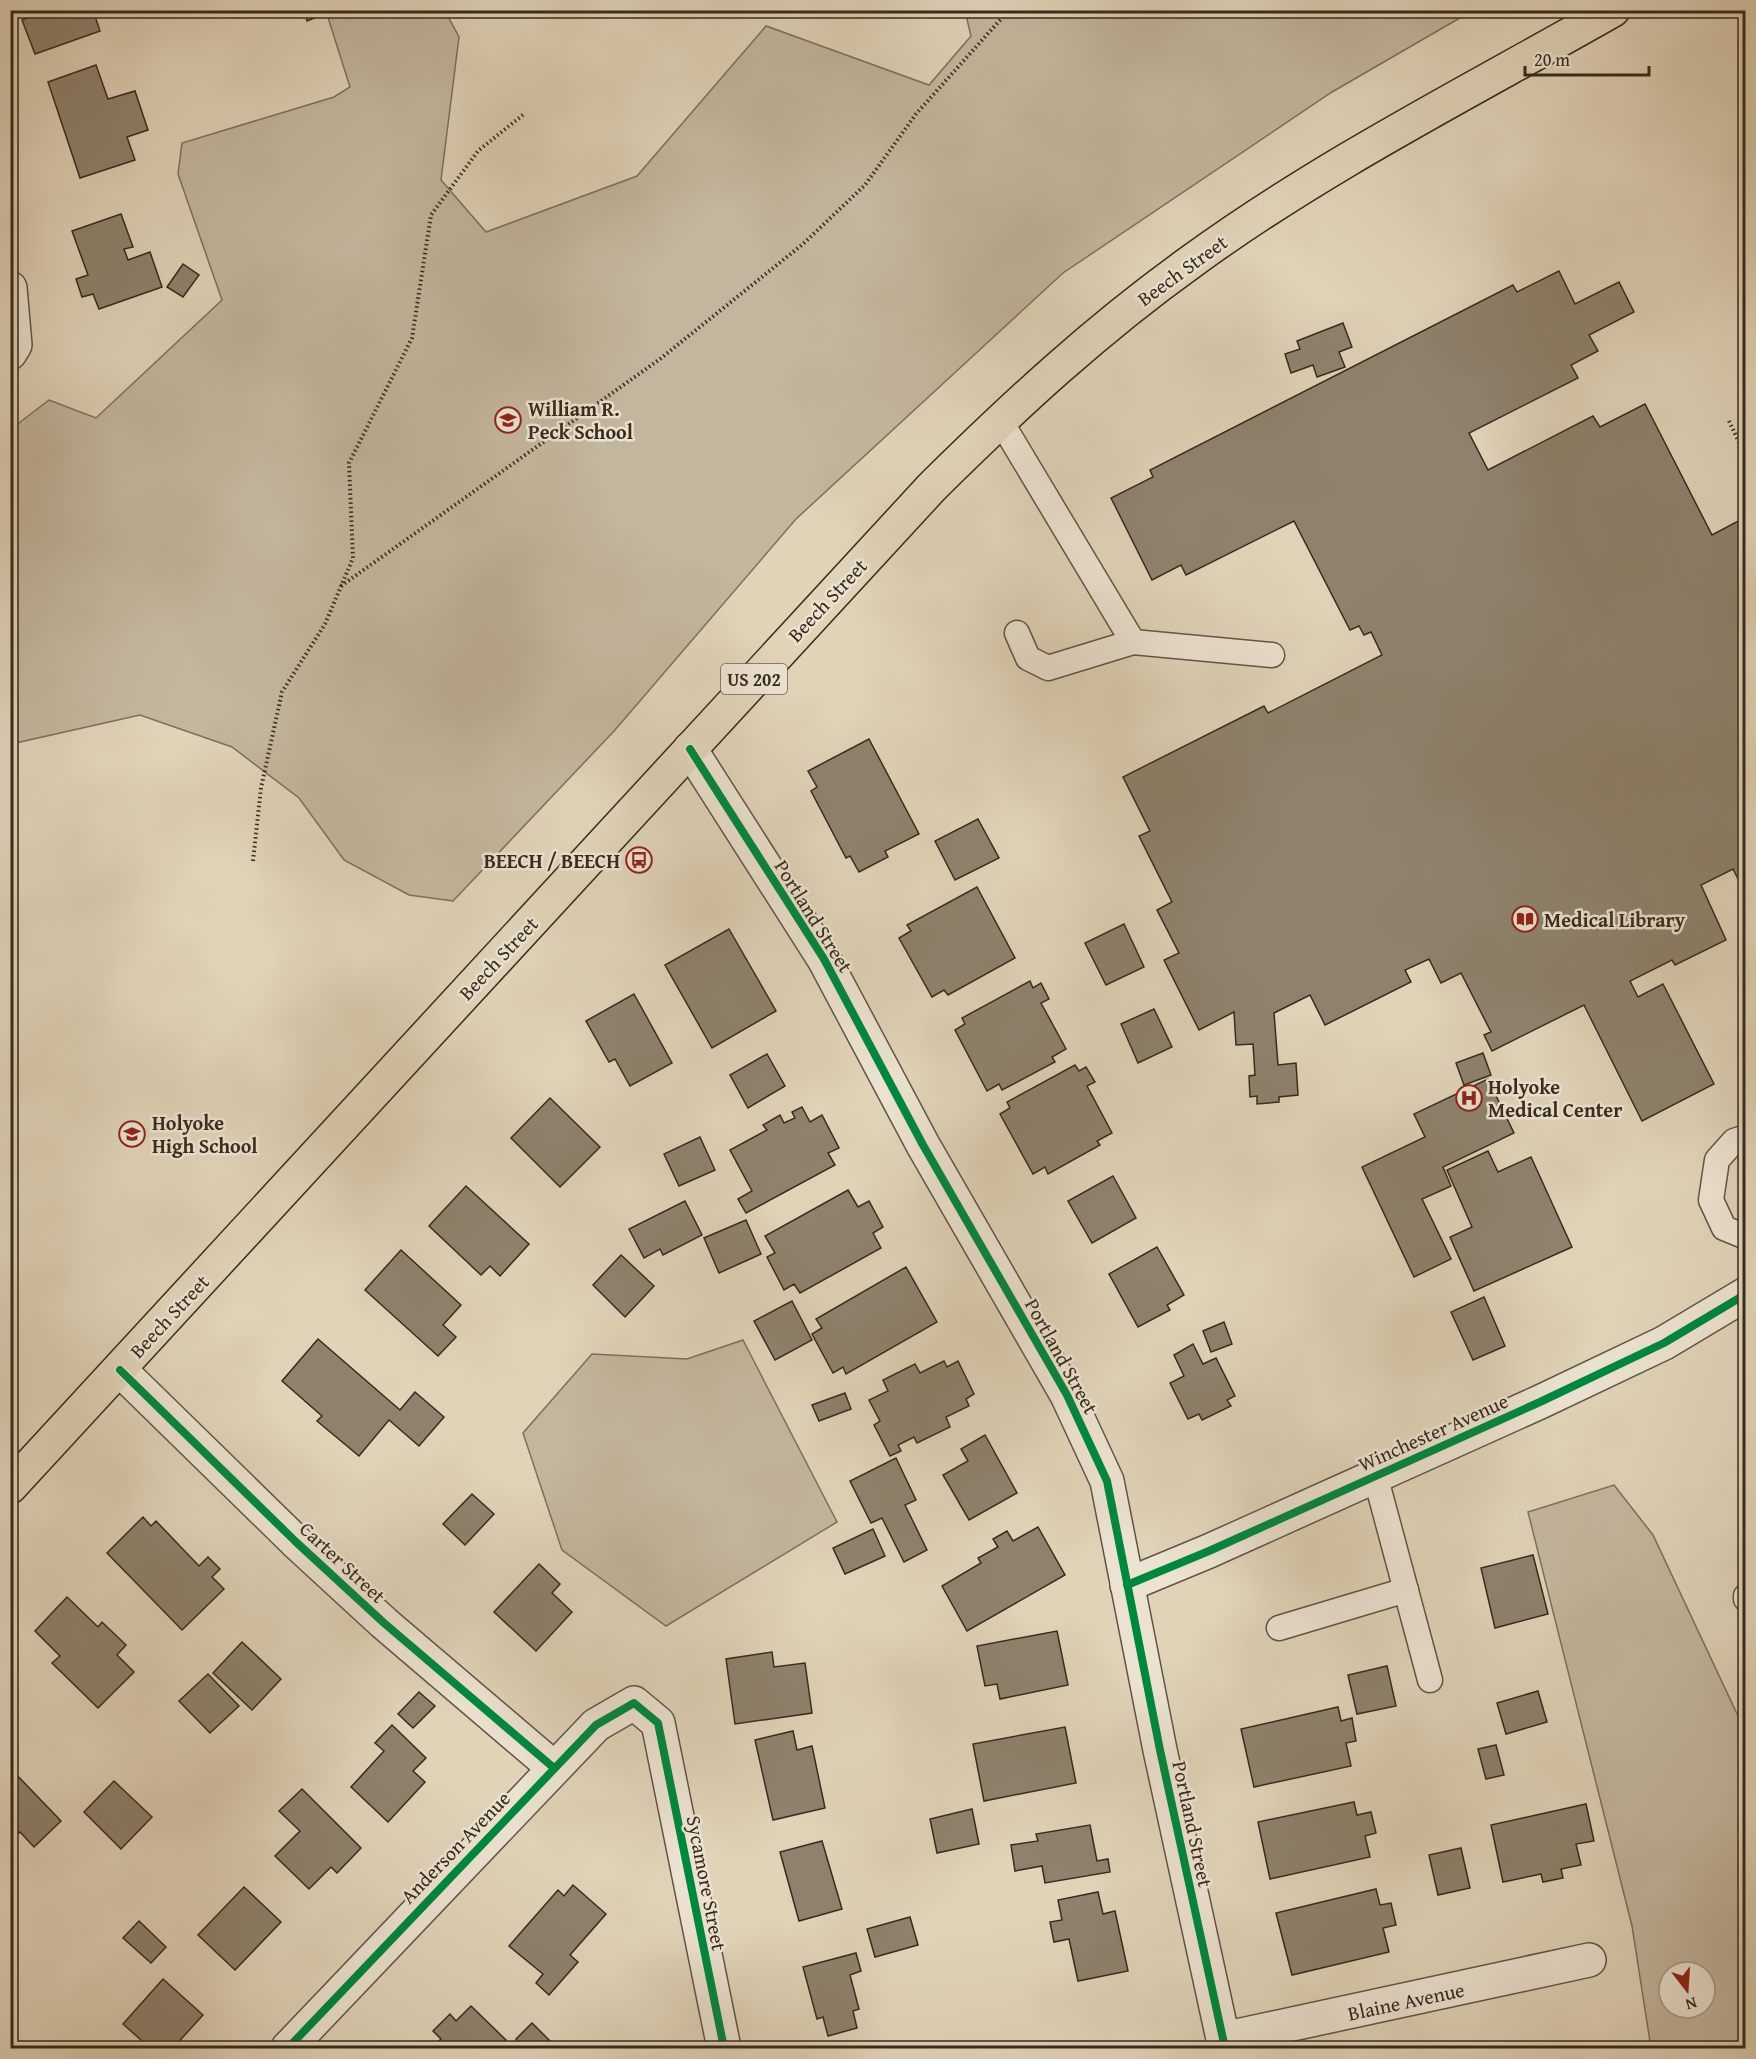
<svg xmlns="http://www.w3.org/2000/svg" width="1756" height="2059" font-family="'Gentium Book Plus',serif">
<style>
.green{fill:#c3b69e;stroke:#7c705e;stroke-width:1.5;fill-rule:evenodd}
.building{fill:#8e826e;stroke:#362b1d;stroke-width:1.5}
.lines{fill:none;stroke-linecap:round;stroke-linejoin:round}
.service-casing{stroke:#605544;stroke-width:27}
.minor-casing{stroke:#605544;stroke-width:36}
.primary-casing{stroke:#362b1d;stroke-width:36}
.path{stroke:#362b1d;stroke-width:4;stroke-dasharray:1.5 3;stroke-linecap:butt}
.service{stroke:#ebe2d1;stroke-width:24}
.minor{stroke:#ebe2d1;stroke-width:33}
.primary{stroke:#e0d3b8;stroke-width:33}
.cycleway-casing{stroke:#ebe2d1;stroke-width:11}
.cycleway{stroke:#00873e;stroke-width:8}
.labels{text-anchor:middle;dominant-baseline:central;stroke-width:5;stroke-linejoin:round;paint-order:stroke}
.shield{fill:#ebe2d1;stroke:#6c6253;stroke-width:1.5}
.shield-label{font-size:18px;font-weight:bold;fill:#362b1d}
.street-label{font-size:20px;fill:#362b1d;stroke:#ebe2d1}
.poi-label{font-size:20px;font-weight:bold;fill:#362b1d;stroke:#ebe2d1;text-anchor:start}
</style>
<rect width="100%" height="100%" fill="#e0d3b8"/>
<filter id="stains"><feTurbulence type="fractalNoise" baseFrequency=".00333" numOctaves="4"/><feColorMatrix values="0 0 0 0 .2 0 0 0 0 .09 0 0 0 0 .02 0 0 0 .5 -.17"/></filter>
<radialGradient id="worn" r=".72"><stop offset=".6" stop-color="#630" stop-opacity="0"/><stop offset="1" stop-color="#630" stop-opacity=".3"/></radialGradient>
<!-- green -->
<g class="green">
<path d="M326,11H445L459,37L441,180L486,232L637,176L766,26L929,85L971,36L965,11H1472L1332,92L1063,273L796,519L615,730L453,901L409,895L344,860L299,798L232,747L140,715L11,744V429L49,400L96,418L222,300L178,174L182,143L334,97L350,87Z"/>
<path d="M743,1340L837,1522L666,1626L562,1550L523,1433L592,1354L687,1359Z"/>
<path d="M1614,1485L1653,1535L1745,1731V2048H1651L1632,1926L1528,1512ZM1669,1972H1705V2008H1669Z"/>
</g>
<!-- building -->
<g class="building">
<path d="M36,10H93L100,31L35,54L22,20L37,14Z"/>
<path d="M304,10H326L327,13L307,21Z"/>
<path d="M96,65L108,99L135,91L148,130L127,137L135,160L80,178L48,82Z"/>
<path d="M121,214L133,247L124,249L128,260L150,252L162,287L99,309L93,294L82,297L76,279L88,275L72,231Z"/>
<path d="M183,264L199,275L183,297L167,287Z"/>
<path d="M1559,271L1575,304L1619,282L1634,312L1589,335L1598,351L1571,365L1578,378L1469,433L1488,470L1593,416L1600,427L1645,404L1712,535L1746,517V895L1733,869L1701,885L1726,940L1675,965L1672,960L1630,981L1638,997L1663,984L1714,1084L1642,1121L1584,1005L1492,1051L1484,1035L1491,1032L1461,973L1441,983L1429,959L1405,970L1411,982L1325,1025L1310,995L1274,1013L1278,1065L1296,1063L1298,1095L1279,1097V1102L1257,1104V1096L1250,1097L1249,1076L1255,1075L1253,1044L1236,1045L1234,1012L1199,1030L1164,960L1179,953L1157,910L1172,902L1139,836L1150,831L1123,777L1264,706L1268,713L1382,655L1371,632L1364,635L1359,626L1350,630L1294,521L1186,575L1181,565L1152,580L1111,498L1153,477L1150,470L1513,285L1517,292Z"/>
<path d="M1343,323L1352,347L1339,352L1345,367L1317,377L1313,365L1291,373L1285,354L1300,349L1297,341Z"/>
<path d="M869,739L919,834L885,851L888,857L859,872L850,856L846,858L811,791L817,787L808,771Z"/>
<path d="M978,819L999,858L955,880L935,841Z"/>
<path d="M977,887L1015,958L948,995L944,990L932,997L899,938L911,931L907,925Z"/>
<path d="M1124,924L1144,967L1106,985L1085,943Z"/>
<path d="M729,929L776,1011L712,1048L665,965Z"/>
<path d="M1030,981L1033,988L1041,983L1049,999L1041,1003L1066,1049L1052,1057L1055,1062L1002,1090L999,1084L987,1091L955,1030L965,1024L962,1018Z"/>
<path d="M634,994L672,1063L630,1086L615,1059L609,1062L586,1021Z"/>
<path d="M1154,1009L1172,1047L1138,1063L1121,1024Z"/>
<path d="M1483,1053L1491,1075L1464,1085L1456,1063Z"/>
<path d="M767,1054L785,1086L748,1108L730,1075Z"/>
<path d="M1075,1065L1079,1071L1086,1067L1095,1082L1087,1086L1112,1133L1097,1141L1100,1145L1048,1174L1045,1167L1033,1174L1000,1114L1010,1108L1007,1102Z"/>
<path d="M1488,1079L1514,1133L1443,1167L1451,1186L1422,1199L1451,1259L1414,1277L1362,1167L1425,1137L1414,1114Z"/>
<path d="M550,1098L600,1147L560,1187L511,1138Z"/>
<path d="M802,1107L810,1122L822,1115L839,1148L828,1153L835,1165L746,1213L738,1199L752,1191L730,1150L767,1130L763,1125L780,1115L784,1123L795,1118L792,1112Z"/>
<path d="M700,1137L715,1170L679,1186L664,1154Z"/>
<path d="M1488,1151L1498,1172L1531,1157L1572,1247L1474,1291L1450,1237L1472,1227L1447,1170Z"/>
<path d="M1113,1176L1136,1218L1092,1243L1068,1201Z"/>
<path d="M466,1186L529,1244L500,1276L490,1266L481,1275L429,1226Z"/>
<path d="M848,1190L858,1207L869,1201L883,1227L873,1233L881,1248L800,1293L794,1284L784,1290L767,1257L775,1253L765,1236Z"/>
<path d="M685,1201L702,1235L663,1255L660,1249L644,1258L629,1229Z"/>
<path d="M746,1220L761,1254L719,1273L704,1238Z"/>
<path d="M1157,1247L1184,1295L1167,1305L1170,1310L1138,1327L1109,1274Z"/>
<path d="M401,1250L461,1305L443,1325L456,1337L438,1356L365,1290Z"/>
<path d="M621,1255L654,1286L625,1317L593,1285Z"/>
<path d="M906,1267L937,1322L846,1374L843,1367L833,1373L812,1334L822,1328L816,1319Z"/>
<path d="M1484,1297L1505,1346L1473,1360L1451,1312Z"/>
<path d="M792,1301L812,1340L775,1360L754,1321Z"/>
<path d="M1224,1322L1232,1344L1211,1352L1203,1331Z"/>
<path d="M318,1339L400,1410L415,1392L444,1417L419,1446L389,1420L359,1456L317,1421L322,1416L282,1381Z"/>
<path d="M1193,1344L1203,1364L1216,1358L1235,1396L1227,1400L1231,1406L1202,1420L1199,1414L1188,1419L1170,1383L1184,1376L1174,1355Z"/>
<path d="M944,1361L947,1367L958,1361L974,1394L966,1399L969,1406L946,1417L950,1427L917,1443L914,1437L898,1445L901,1451L890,1456L874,1425L880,1421L869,1400L888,1391L883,1380L915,1364L920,1373Z"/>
<path d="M845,1393L851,1409L819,1421L812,1405Z"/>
<path d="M985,1435L1017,1493L969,1520L943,1475L968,1461L961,1449Z"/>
<path d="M896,1458L916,1500L905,1505L927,1550L904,1562L882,1518L871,1523L850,1481Z"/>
<path d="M472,1494L494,1514L465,1545L443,1524Z"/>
<path d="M143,1517L151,1526L156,1521L199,1566L208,1557L220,1569L212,1577L224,1589L182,1630L107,1553Z"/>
<path d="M1038,1527L1065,1575L967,1631L942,1586L981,1563L978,1558L998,1547L993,1539L1007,1531L1013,1541Z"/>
<path d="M873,1529L885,1556L845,1574L833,1548Z"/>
<path d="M1533,1555L1548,1614L1495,1628L1481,1568Z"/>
<path d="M539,1564L560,1584L552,1593L572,1612L536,1651L494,1612Z"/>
<path d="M67,1597L98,1627L102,1622L126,1645L117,1655L134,1672L98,1708L52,1663L60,1656L35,1631Z"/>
<path d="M1057,1631L1068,1685L1000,1699L997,1684L985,1686L977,1646Z"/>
<path d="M242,1642L281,1679L252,1710L213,1673Z"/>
<path d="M772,1652L774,1667L805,1663L812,1713L735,1724L726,1659Z"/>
<path d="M1387,1666L1396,1706L1357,1714L1348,1675Z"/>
<path d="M208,1674L239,1706L210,1733L179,1701Z"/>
<path d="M1538,1691L1547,1722L1506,1734L1497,1703Z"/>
<path d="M419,1692L435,1706L413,1728L398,1714Z"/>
<path d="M1338,1707L1341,1721L1352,1718L1356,1741L1346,1743L1351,1766L1254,1787L1241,1729Z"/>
<path d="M392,1725L426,1758L413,1771L425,1782L388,1822L351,1787L384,1751L375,1743Z"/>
<path d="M1065,1727L1076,1783L984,1801L973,1744Z"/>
<path d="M793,1731L797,1750L812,1746L825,1808L773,1820L755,1740Z"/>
<path d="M1496,1745L1504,1775L1486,1779L1478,1749Z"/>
<path d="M10,1768L61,1821L34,1847L20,1832L10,1841Z"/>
<path d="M114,1781L152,1817L121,1849L84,1812Z"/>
<path d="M302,1789L361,1848L337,1873L331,1867L309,1889L275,1856L300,1831L279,1811Z"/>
<path d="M1354,1802L1357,1815L1371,1812L1376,1833L1365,1836L1370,1857L1270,1879L1258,1822Z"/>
<path d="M1586,1804L1594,1841L1576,1844L1581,1865L1561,1869L1563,1878L1543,1882L1541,1874L1503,1882L1491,1825Z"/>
<path d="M972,1809L979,1844L937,1853L930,1819Z"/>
<path d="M1090,1825L1097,1861L1108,1859L1110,1872L1045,1883L1042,1866L1015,1871L1011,1845L1038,1841L1036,1834Z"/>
<path d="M822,1841L842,1909L799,1921L780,1852Z"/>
<path d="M1461,1848L1470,1888L1438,1895L1429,1855Z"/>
<path d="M573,1885L606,1914L570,1955L578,1962L549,1995L536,1983L543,1974L509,1946L558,1890L564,1896Z"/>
<path d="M244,1887L281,1922L235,1970L198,1935Z"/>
<path d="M1376,1889L1380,1905L1391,1903L1396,1925L1383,1928L1389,1952L1292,1975L1276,1913Z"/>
<path d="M1098,1892L1103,1914L1115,1911L1128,1971L1078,1981L1069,1939L1054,1942L1050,1922L1062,1920L1058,1900Z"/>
<path d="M910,1917L918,1945L875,1957L867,1929Z"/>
<path d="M139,1921L166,1947L151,1963L123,1938Z"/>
<path d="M856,1953L861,1971L850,1975L859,2009L853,2011L857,2028L828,2036L823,2017L817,2019L803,1967Z"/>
<path d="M163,1979L203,2015L173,2048H150L123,2024Z"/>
<path d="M471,2006L506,2040L497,2048H431L441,2039L433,2031L450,2014L456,2021Z"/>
<path d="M532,2023L557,2048H525L516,2039Z"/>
</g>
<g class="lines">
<!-- service casing -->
<g class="service-casing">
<g id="service">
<path d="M1000,420L1133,642"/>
<path d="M1017,633L1028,658L1048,668L1133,642L1272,655"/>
<path d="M1746,1137L1734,1141L1717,1160L1711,1200L1724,1228L1746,1237"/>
<path d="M1375,1475L1430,1680"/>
<path d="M1746,1596V1599"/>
<path d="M1279,1628L1406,1590"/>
</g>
</g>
<!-- minor casing -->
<g class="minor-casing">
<g id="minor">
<path d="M10,288L15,345L10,353"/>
<path d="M690,749L824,959L923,1145L1067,1395L1107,1481L1160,1750L1225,2048"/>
<path d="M120,1370L296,1542L384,1623L554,1768"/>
<path d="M1127,1585L1209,1551L1540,1402L1664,1343L1746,1294"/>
<path d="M1223,2039L1589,1960"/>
<path d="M288,2048L596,1725L634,1703L658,1723L724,2048"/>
</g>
</g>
<!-- primary casing -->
<g class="primary-casing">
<path id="primary" d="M10,1487L932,487C1015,405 1097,329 1192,261C1324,165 1471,91 1613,10"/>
</g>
<!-- path -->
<g class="path">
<path d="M1729,421L1745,455"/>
<path d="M341,586L660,359L803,244L865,185L916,114L1009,10"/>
<path d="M253,861L261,788L282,692L325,624L353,558L349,463L412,338L431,215L478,151L524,114"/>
</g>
<!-- service -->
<use href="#service" class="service"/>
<!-- minor -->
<use href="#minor" class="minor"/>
<!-- primary -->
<use href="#primary" class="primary"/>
<!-- cycleway casing -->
<g class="cycleway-casing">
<g id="cycleway">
<path d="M690,749L824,959L923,1145L1067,1395L1107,1481L1160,1750L1225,2048"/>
<path d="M120,1370L296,1542L384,1623L554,1768"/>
<path d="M1127,1585L1209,1551L1540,1402L1664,1343L1746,1294"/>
<path d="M288,2048L596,1725L634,1703L658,1723L724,2048"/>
</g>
</g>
<!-- cycleway -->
<use href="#cycleway" class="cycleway"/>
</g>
<!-- icons -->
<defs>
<g id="school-ring" transform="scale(1.35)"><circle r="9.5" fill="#ebe2d1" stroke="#8f2418" stroke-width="1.5"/><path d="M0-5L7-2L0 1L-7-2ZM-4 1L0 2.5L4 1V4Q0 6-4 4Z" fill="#8f2418"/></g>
<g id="bus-ring" transform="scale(1.35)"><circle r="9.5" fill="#ebe2d1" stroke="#8f2418" stroke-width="1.5"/><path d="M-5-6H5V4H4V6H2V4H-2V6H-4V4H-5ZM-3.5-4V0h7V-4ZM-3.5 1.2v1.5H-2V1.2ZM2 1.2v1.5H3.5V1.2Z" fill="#8f2418"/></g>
<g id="library-ring" transform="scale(1.35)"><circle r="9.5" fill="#ebe2d1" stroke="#8f2418" stroke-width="1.5"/><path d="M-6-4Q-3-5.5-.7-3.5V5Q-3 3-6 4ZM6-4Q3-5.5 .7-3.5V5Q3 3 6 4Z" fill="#8f2418"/></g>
<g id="hospital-ring" transform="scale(1.35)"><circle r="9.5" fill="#ebe2d1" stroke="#8f2418" stroke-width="1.5"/><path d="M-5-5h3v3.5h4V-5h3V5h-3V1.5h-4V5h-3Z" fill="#8f2418"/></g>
</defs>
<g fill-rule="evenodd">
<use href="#school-ring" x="508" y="420"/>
<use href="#bus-ring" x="639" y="860"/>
<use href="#library-ring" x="1525" y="919"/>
<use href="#hospital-ring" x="1469" y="1098"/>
<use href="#school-ring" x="132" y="1134"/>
</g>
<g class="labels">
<!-- shield labels -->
<rect class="shield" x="721" y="664" width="66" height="30" rx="4.5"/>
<g class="shield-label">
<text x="754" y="679">US 202</text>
</g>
<!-- street labels -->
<g class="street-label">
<text transform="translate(1182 270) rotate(-36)">Beech Street</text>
<text transform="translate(827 600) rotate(-47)">Beech Street</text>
<text transform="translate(814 916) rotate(58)">Portland Street</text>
<text transform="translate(498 958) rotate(-47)">Beech Street</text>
<text transform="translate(169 1316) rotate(-47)">Beech Street</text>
<text transform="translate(1062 1356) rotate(61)">Portland Street</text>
<text transform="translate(1433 1432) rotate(-24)">Winchester Avenue</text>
<text transform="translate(343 1562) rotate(43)">Carter Street</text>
<text transform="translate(1193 1824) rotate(78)">Portland Street</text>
<text transform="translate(455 1847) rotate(-46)">Anderson Avenue</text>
<text transform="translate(707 1883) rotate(79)">Sycamore Street</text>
<text transform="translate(1406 2001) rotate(-12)">Blaine Avenue</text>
</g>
<!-- poi labels -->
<g class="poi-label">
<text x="528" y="408">William R.<tspan x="528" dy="23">Peck School</tspan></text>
<text x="620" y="860" text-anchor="end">BEECH / BEECH</text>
<text x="1544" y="919">Medical Library</text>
<text x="1488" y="1086">Holyoke<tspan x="1488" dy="23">Medical Center</tspan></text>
<text x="152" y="1122">Holyoke<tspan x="152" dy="23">High School</tspan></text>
</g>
</g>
<!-- margin -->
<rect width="1756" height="2059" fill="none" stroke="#e0d3b8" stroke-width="36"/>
<rect x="12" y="12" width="1732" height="2035" fill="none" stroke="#362b1d" stroke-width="3"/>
<rect x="18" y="18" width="1720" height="2023" fill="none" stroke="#362b1d" stroke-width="1.5"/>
<!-- north arrow -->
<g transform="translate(1687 1990) rotate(163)"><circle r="28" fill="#ebe2d1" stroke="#a39989" stroke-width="1.5"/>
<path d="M0-4.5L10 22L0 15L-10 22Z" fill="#8f2418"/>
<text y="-9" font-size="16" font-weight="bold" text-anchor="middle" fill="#362b1d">N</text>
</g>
<!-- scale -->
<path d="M1525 66v9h124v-9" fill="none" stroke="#362b1d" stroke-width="3"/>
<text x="1534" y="66" font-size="18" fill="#362b1d" stroke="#ebe2d1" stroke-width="4.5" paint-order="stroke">20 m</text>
<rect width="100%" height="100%" filter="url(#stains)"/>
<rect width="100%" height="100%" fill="url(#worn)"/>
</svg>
